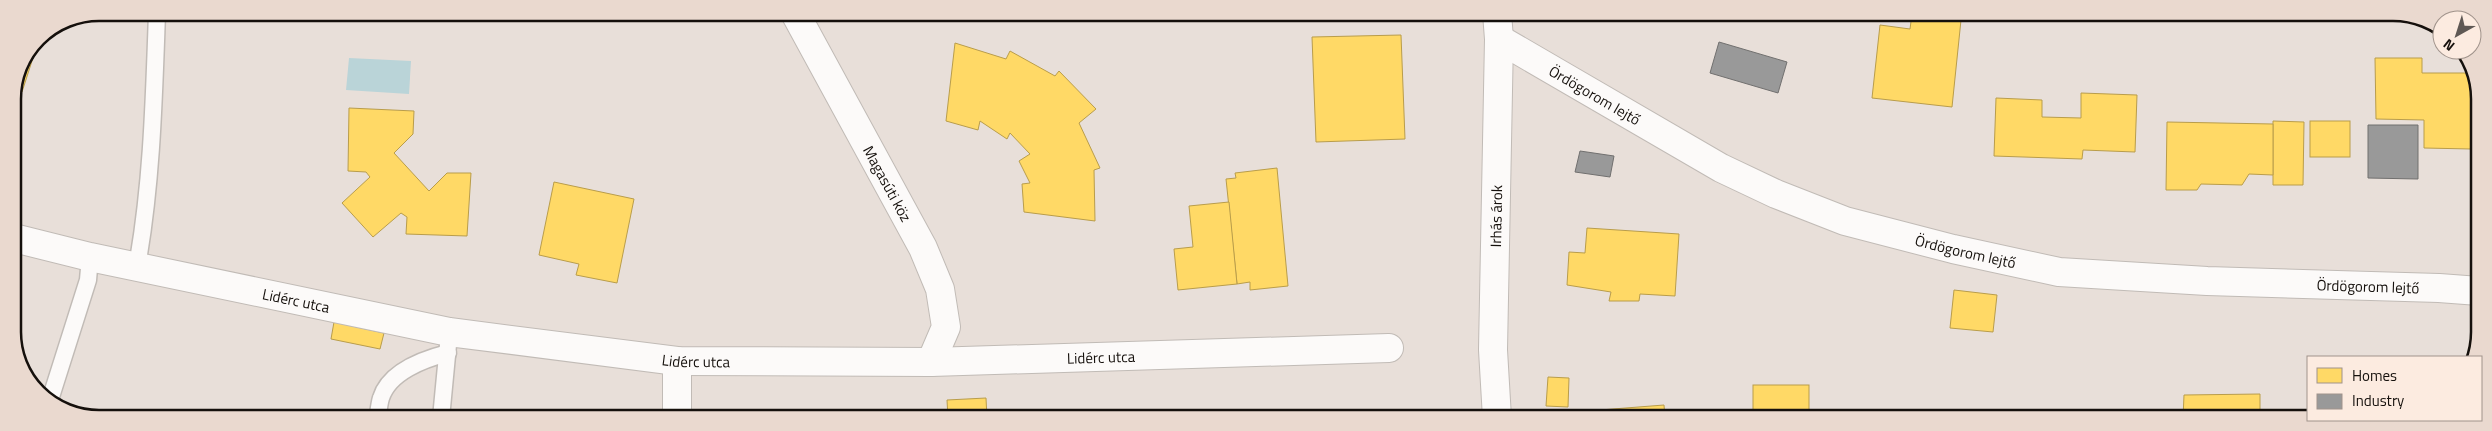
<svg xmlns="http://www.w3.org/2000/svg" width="2492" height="431" font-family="'Titillium Web',sans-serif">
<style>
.water{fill:#bad4d8}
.homes{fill:#ffd966;stroke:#b99d4b}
.industry{fill:#999;stroke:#71706f}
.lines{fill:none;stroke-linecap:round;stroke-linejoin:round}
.service-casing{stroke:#c1bbb6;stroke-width:19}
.minor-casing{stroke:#c1bbb6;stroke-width:30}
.service{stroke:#fcfaf9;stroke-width:16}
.minor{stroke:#fcfaf9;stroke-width:28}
.labels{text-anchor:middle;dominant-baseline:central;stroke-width:5;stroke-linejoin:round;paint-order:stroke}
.street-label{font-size:15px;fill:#15100c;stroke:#fcebe0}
.rim{fill:none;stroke:#15100c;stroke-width:2.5}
</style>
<rect width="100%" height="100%" fill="#e8dfd9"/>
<!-- water -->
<path class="water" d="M349,58L411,61L409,94L346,90Z"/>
<!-- homes -->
<g class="homes">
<path d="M1912,14L1961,20L1952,107L1872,98L1880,25L1910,29Z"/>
<path d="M1401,35L1405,139L1316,142L1312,37Z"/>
<path d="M40,36L22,92L14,89L19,66Z"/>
<path d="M955,43L1006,59L1010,51L1055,76L1059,71L1096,109L1079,123L1100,168L1094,170L1095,221L1024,212L1022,184L1030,183L1019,161L1030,154L1010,133L1007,139L980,121L978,130L946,121Z"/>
<path d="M2375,58H2422V73H2471V149L2424,148V120L2376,119Z"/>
<path d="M2081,93L2137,95L2135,152L2083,150L2082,159L1994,156L1996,98L2042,100V117L2081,118Z"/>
<path d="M349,108L414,111L413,134L394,153L429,191L447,173H471L467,236L406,234L407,217L401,213L373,237L342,203L370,177L366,172L348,171Z"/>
<path d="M2273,121L2304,122L2303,185H2273Z"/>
<rect x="2310" y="121" width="40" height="36"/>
<path d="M2167,122L2273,124V175L2249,174L2242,185L2201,184L2197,190H2166Z"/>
<path d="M1277,168L1288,286L1250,290V282L1237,284L1226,179L1236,178L1235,173Z"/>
<path d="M554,182L634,199L617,283L576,275L579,264L539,255Z"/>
<path d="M1229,202L1237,284L1178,290L1174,249L1193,247L1189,206Z"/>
<path d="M1587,228L1679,234L1675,296L1640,294L1639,301H1609L1611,292L1567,285L1569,252L1585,253Z"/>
<path d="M1954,290L1997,295L1993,332L1950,328Z"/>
<path d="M334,322L384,333L380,349L331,339Z"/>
<path d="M1548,377L1569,378L1568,407L1546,406Z"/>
<rect x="1753" y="385" width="56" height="33"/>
<path d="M2260,394V418H2183L2184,395Z"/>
<path d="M986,398L987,418H948L947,400Z"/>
<path d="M1664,405L1665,418H1600V410Z"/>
<rect x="2037" y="417" width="82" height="1"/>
</g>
<!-- industry -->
<g class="industry">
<path d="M1719,42L1787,62L1778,93L1710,73Z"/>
<path d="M2368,125H2418V179L2368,178Z"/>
<path d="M1580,151L1614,156L1610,177L1575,172Z"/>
</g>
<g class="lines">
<!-- service casing -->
<g class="service-casing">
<g id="service">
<path d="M137,266C152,183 154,97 157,13"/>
<path d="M50,400L88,280L90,257"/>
<path d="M377,418C379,411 379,404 381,398C389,372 424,359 448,353"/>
<path d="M441,418L448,345"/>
</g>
</g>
<!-- minor casing -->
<g class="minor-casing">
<g id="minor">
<path id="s1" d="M795,13L923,248L940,289L946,327L931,362"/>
<path id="s2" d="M1499,39L1721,168L1776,194L1845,221L1953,249L2059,272L2207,281L2439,288L2479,291"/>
<path id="s3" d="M14,238L90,257L449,332L677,361L931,362L1389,348"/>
<path d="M677,418V361"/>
<path id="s4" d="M1497,418L1493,350L1499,39L1497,13"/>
</g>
</g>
<!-- service -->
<use href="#service" class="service"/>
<!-- minor -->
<use href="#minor" class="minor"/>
</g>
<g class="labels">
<!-- street labels -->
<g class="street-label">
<text stroke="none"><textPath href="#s2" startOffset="111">Ördögorom lejtő</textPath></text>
<text stroke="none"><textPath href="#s1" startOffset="194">Magasúti köz</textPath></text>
<text stroke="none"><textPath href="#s4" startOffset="202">Irhás árok</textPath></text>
<text stroke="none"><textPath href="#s2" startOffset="516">Ördögorom lejtő</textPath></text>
<text stroke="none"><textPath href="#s2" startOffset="921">Ördögorom lejtő</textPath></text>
<text stroke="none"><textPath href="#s3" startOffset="289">Lidérc utca</textPath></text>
<text stroke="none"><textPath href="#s3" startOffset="1099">Lidérc utca</textPath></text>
<text stroke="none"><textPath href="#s3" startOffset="694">Lidérc utca</textPath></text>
</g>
</g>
<!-- crop -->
<path d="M0 0H2492V431H0ZM99 21H2393A78 78 0 0 1 2471 99V332A78 78 0 0 1 2393 410H99A78 78 0 0 1 21 332V99A78 78 0 0 1 99 21Z" fill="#ead9cf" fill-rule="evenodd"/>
<path class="rim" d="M99 21H2393A78 78 0 0 1 2471 99V332A78 78 0 0 1 2393 410H99A78 78 0 0 1 21 332V99A78 78 0 0 1 99 21Z"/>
<!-- legend -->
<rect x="2307" y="356" width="175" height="65" fill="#fcebe0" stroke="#a0938b"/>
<rect x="2317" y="368" width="25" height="15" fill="#ffd966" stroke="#a0938b"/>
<text x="2352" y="381" font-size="15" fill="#15100c">Homes</text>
<rect x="2317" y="394" width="25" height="15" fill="#999999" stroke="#a0938b"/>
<text x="2352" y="406" font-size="15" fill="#15100c">Industry</text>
<!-- north arrow -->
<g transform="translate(2457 35) rotate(219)"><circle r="24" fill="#fcebe0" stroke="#a0938b"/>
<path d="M0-4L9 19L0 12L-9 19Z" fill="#5f5854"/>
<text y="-8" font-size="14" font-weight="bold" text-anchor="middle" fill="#15100c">N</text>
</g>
</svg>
